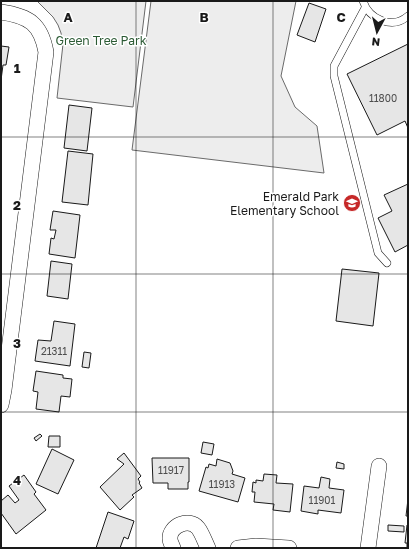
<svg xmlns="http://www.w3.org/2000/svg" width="409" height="549" font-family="'Golos Text',sans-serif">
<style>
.built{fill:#ededed;stroke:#6a6a6a}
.building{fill:#e6e6e6;stroke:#1a1a1a}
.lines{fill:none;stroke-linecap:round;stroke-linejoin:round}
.lane-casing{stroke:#1a1a1a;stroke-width:8}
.street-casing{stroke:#1a1a1a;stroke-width:16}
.lane{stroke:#fff;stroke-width:7}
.street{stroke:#fff;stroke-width:15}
.grid{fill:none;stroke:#1a1a1a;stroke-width:1;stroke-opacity:0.55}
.labels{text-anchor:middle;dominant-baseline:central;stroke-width:3;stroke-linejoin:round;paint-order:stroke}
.number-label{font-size:10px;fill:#4d4d4d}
.park-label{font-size:12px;fill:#2b5a34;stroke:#fff}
.poi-label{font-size:12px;fill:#1a1a1a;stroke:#fff;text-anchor:end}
.grid-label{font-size:13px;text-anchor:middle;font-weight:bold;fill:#1a1a1a;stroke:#fff;stroke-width:3;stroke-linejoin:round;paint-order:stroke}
</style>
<rect width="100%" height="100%" fill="#fff"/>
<!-- built -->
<g class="built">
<path d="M37,1H146L133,107L57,98L63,44L61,33L58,25L53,17Z"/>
<path d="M151,1H296L281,76L295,107L317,126L324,173L132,150Z"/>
</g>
<!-- building -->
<g class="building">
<path d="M309,3L326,9L315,42L297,35Z"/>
<path d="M408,44V128L405,121L377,135L347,74Z"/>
<path d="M1,46L9,47L6,65H3L1,80Z"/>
<path d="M69,105L92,108L87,151L64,148Z"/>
<path d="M68,151L93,154L88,205L62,202Z"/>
<path d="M408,184V245L395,252L378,218L392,211L384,195Z"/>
<path d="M53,211L80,215L75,258L49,254L51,238L54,239L56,230H50Z"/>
<path d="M51,261L72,264L68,299L47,296Z"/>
<path d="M342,269L379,273L373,326L336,321Z"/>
<path d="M54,321L75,324L70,366L35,361L38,340L51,341Z"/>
<path d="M84,352L91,353L89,368L82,367Z"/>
<path d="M36,371L63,375V378L72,379L70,397L61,396L59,412L36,409L38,392L33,391Z"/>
<path d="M40,434L42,436L36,441L34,438Z"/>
<path d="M49,436H60V447H48Z"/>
<path d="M203,442L214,444L212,455L201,453Z"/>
<path d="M52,449L74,460L58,494L36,484Z"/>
<path d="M124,453L141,476L138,479L140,482L139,483L142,488L132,495L134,497L120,510L100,487L124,464L117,459Z"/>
<path d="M152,458H189V482H188V489H168V483H153Z"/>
<path d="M217,459L230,463L233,471L232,474L245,478L238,502L199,491L206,467L208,468L209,464L216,466Z"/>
<path d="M337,462L344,464V469L336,468Z"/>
<path d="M264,474L277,475L276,483L293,484L290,512L273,510L274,504L254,502L255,492H252L253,482L256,483V480L263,481Z"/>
<path d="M24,475L36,492L34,494L46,510L16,534L1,513V501L8,495L15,503L19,500L9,486Z"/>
<path d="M321,477L330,479L329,488L344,490L341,513L318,510V514L301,511L304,486L319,488Z"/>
<path d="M408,499V516H406Z"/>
<path d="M108,512L134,521L128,539L124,537L120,548H96Z"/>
<path d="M388,525L404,526V532L388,531Z"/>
<path d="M407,525H408V548H407V543H405Z"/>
</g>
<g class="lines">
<!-- lane casing -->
<g class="lane-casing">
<g id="lane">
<path d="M363,1C369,19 392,30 408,16"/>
<path d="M365,8L334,66V76L378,253L387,263"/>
</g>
</g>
<!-- street casing -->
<g class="street-casing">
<g id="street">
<path d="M1,12C29,16 41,24 46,52L4,390L1,405"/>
<path d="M173,548C172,545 170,542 170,539C169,526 189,517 198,528C202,533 205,542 208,548"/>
<path d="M238,548L256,546L289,548"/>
<path d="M368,548L379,466"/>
</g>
</g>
<!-- lane -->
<use href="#lane" class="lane"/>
<!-- street -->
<use href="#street" class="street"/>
</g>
<!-- grid -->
<path class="grid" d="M136,1V548M273,1V548M1,137H408M1,274H408M1,412H408"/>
<!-- icons -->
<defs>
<g id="school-disc" transform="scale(0.9)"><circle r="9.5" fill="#c62828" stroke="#fff"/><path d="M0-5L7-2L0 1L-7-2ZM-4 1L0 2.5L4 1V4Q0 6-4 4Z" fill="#fff"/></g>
</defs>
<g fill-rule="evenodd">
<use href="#school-disc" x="352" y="203"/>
</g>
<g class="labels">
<!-- number labels -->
<g class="number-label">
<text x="383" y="98">11800</text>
<text x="54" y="351">21311</text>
<text x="171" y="470">11917</text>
<text x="222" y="484">11913</text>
<text x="322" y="500">11901</text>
</g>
<!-- park labels -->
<g class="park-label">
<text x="101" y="40">Green Tree Park</text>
</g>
<!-- poi labels -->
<g class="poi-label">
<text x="339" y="196">Emerald Park<tspan x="339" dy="14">Elementary School</tspan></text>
</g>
</g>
<g class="grid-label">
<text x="68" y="22">A</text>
<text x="204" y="22">B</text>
<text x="341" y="22">C</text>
<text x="17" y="73">1</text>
<text x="17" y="210">2</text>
<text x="17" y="348">3</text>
<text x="17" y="485">4</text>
</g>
<!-- border -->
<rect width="409" height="549" fill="none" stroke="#1a1a1a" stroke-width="4"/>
<!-- north arrow -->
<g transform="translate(377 32) rotate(187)" stroke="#ffffff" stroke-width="3" paint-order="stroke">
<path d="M0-3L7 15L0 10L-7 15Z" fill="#1a1a1a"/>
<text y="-6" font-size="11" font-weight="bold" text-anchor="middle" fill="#1a1a1a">N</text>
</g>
</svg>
